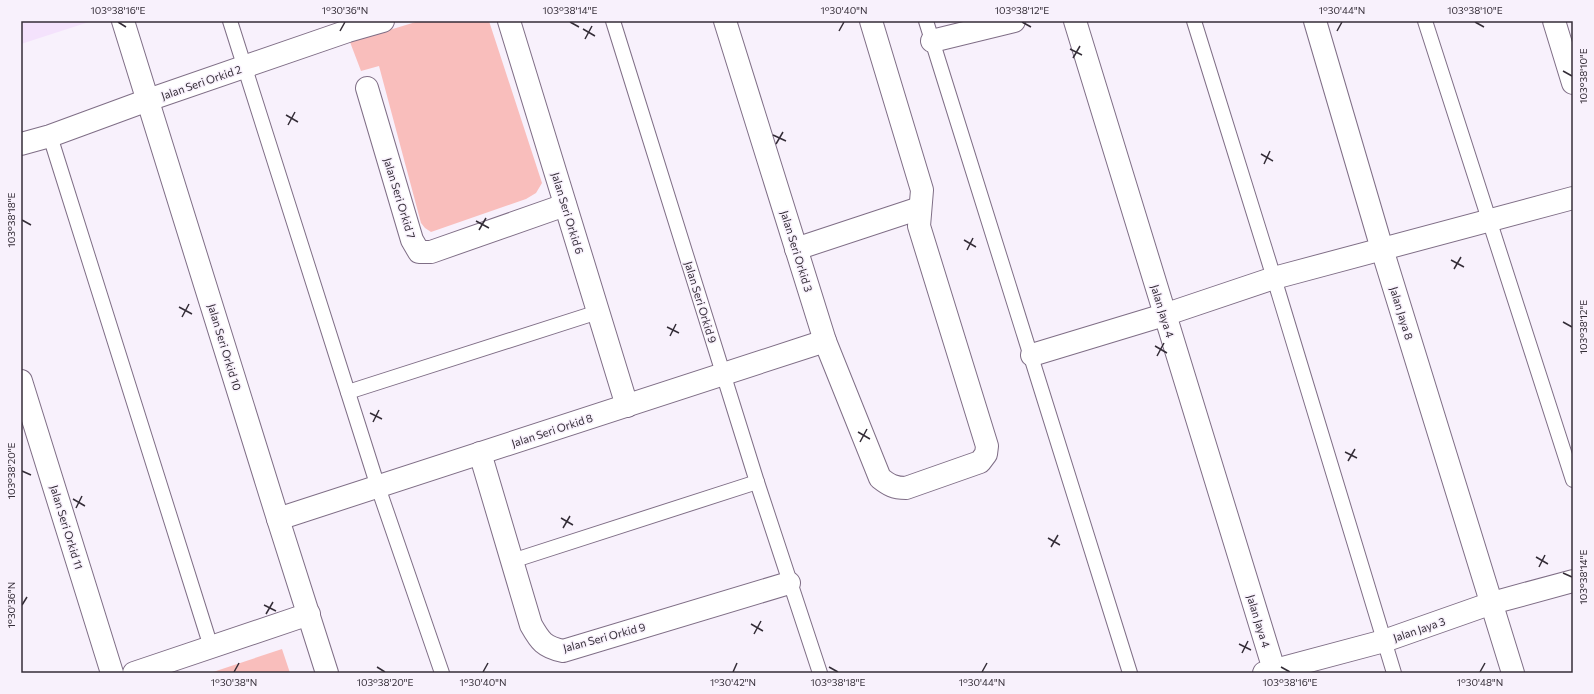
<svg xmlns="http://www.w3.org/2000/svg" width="1594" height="694" font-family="Commissioner,sans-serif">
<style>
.built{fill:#f4e2fc}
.green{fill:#f9bebc}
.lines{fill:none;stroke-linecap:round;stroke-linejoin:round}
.lane-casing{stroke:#7f6e86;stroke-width:16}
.street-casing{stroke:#7f6e86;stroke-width:24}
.lane{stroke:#fff;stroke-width:14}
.street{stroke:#fff;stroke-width:22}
.ticks{fill:none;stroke:#342d37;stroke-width:1.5}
.labels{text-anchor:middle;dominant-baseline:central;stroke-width:3;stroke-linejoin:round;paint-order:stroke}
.street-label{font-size:11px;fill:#342d37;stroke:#f8f1fc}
.neatline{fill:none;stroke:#342d37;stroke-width:1.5}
.ticks-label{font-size:10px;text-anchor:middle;fill:#342d37}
</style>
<rect width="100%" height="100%" fill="#f8f1fc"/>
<!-- built -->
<path class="built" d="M21,21H92L21,44Z"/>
<!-- green -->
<g class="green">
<path d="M419,21H489L542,183L536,193L526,199L431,232L425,228L421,223L379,66L361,71L350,42Z"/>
<path d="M282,649L290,673H210Z"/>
</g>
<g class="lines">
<!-- lane casing -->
<g class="lane-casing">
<g id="lane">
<path d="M230,21L378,487L442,673"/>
<path d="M613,21L757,482L820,673"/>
<path d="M926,21L1130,673"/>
<path d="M1194,21L1274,278L1394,673"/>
<path d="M1425,21L1573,480"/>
<path d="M50,136L211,647"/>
<path d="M348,392L598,312"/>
<path d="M512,561L757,482"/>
</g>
</g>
<!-- street casing -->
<g class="street-casing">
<g id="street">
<path d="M123,21L278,519L327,673"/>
<path d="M509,21L627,406"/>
<path d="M725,21L825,341L880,478C889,485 894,488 906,488L980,462L986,454L987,446L919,226L922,190L871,21"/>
<path d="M1075,21L1275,673"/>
<path d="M1315,21L1382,249L1513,673"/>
<path d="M1554,21L1573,83"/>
<path d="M932,41L1014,21"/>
<path d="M367,88L412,240L419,252H431L565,205"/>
<path d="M21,144L50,136L148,100L348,31L383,21"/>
<path d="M796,249L920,208"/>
<path d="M1032,355L1164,315L1274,278L1573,198"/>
<path d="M21,381L112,673"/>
<path d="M480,453L531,625C540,641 544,647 563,651L789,583"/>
<path d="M278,519L825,341"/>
<path d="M134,673L309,614"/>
<path d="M1264,673L1384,641L1492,603L1573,581"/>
</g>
</g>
<!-- lane -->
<use href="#lane" class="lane"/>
<!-- street -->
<use href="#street" class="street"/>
</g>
<!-- ticks -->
<path class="ticks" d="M118,22L126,27M570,22L579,27M1022,22L1031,27M1475,22L1484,27M583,29L595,36M340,31L345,22M839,31L844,22M1337,31L1342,22M585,39L592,26M1070,49L1082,55M1073,58L1080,46M1563,71L1572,76M286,115L298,122M288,125L295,112M773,135L786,141M776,144L783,132M1261,154L1273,161M1264,164L1270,151M22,220L31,225M476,221L489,228M479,230L486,218M964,240L976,247M967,250L973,238M1451,260L1464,267M1454,269L1461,257M179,307L192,314M182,317L189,304M1563,322L1572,327M667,327L679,333M670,336L676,324M1155,346L1167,353M1157,356L1164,343M370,413L382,419M373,422L379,410M858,432L870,439M860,442L867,429M1345,452L1357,458M1348,461L1355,449M22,471L31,475M73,499L85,506M76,508L82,496M561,518L573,525M563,528L570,516M1048,538L1060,545M1051,547L1058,535M1536,557L1548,564M1539,567L1545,555M1563,573L1572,577M22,605L27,597M264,605L276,611M266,614L273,602M751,624L763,631M754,634L761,621M1239,644L1251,650M1242,653L1248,641M377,667L385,672M829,667L838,672M1281,667L1290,672M234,672L239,663M483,672L488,663M733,672L737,663M982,672L987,663M1480,672L1485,663"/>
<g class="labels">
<!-- street labels -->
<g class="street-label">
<text transform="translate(201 82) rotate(-19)">Jalan Seri Orkid 2</text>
<text transform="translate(400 198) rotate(73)">Jalan Seri Orkid 7</text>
<text transform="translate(568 213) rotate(73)">Jalan Seri Orkid 6</text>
<text transform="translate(797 251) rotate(73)">Jalan Seri Orkid 3</text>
<text transform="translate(701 302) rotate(73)">Jalan Seri Orkid 9</text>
<text transform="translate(1163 311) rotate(73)">Jalan Jaya 4</text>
<text transform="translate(1402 313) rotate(73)">Jalan Jaya 8</text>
<text transform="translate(225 347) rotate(73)">Jalan Seri Orkid 10</text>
<text transform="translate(552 430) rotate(-18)">Jalan Seri Orkid 8</text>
<text transform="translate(67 527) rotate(73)">Jalan Seri Orkid 11</text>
<text transform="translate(1259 621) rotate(73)">Jalan Jaya 4</text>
<text transform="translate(1419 629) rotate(-19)">Jalan Jaya 3</text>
<text transform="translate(604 637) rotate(-15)">Jalan Seri Orkid 9</text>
</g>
</g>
<!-- border -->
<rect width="1594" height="694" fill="none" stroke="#f8f1fc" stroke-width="44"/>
<rect x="22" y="22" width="1550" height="650" class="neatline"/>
<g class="ticks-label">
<text x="118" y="14">103°38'16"E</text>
<text x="345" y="14">1°30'36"N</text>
<text x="570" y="14">103°38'14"E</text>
<text x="844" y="14">1°30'40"N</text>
<text x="1022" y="14">103°38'12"E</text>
<text x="1342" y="14">1°30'44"N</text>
<text x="1475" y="14">103°38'10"E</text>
<text transform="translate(1583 76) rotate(-90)" y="4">103°38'10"E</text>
<text transform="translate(11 220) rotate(-90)" y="4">103°38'18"E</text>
<text transform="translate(1583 327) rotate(-90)" y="4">103°38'12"E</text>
<text transform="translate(11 471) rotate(-90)" y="4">103°38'20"E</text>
<text transform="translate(1583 577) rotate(-90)" y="4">103°38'14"E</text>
<text transform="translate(11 605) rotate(-90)" y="4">1°30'36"N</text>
<text x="234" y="686">1°30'38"N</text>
<text x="385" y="686">103°38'20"E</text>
<text x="483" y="686">1°30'40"N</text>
<text x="733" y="686">1°30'42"N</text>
<text x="838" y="686">103°38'18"E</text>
<text x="982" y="686">1°30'44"N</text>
<text x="1290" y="686">103°38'16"E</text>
<text x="1480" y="686">1°30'48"N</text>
</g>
</svg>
